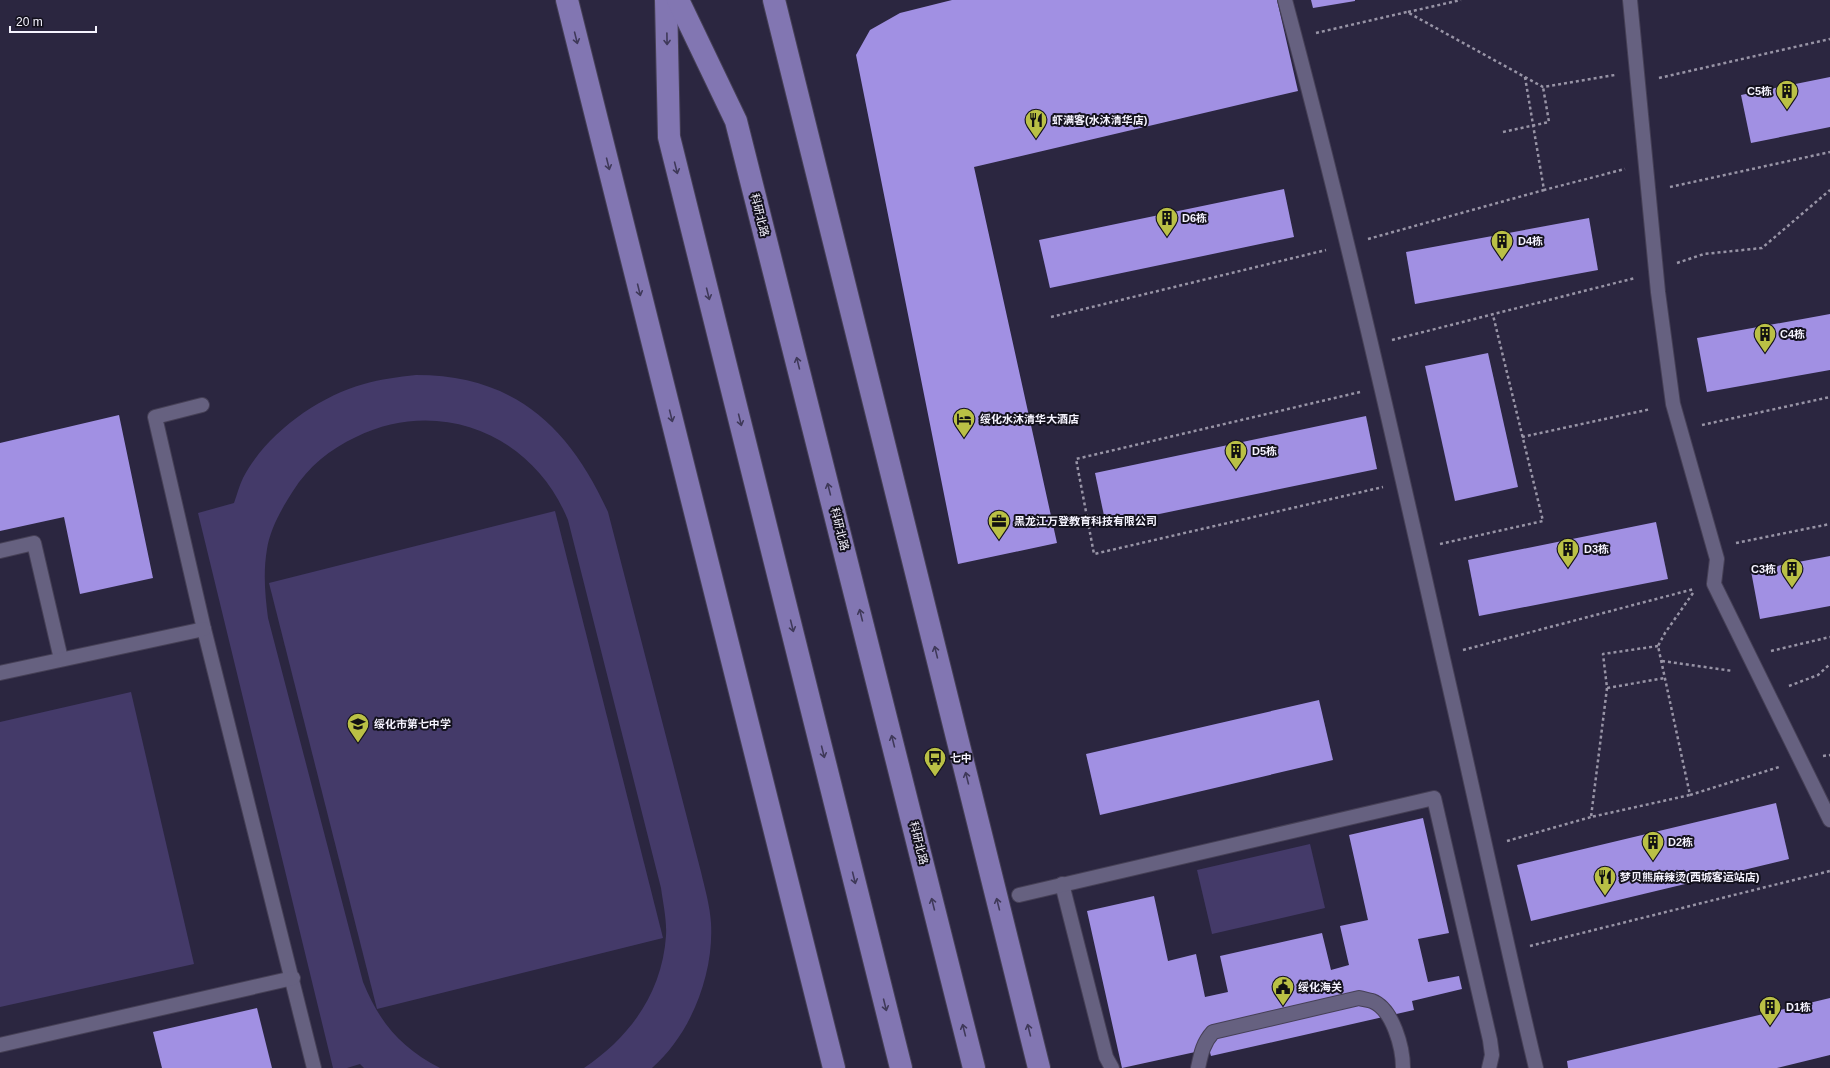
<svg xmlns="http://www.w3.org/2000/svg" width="1830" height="1068" font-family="Arial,'Noto Sans SC',sans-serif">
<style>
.green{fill:#443a69}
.building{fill:#a190e3}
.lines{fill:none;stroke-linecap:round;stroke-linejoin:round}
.lane-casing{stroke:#464056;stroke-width:16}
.primary-casing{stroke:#464056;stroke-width:24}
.path{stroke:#9894a6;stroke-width:2.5;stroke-dasharray:3 3;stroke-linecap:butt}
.lane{stroke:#666180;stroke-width:14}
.primary{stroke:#8276b2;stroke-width:22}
.oneway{stroke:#3f3959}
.labels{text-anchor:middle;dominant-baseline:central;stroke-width:4;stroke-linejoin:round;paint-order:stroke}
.poi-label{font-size:11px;font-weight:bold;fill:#f5f3fe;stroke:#13111d;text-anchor:start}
.street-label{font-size:11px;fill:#f5f3fe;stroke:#13111d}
</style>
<rect width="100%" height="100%" fill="#2b2640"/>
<!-- green -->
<g class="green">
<path d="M416,375C514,375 569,426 608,512L701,872C705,889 710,906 711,923C714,974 691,1034 652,1068H584C630,1037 662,993 666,936C667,920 663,903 661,888L568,520C533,434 439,396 356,437C330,449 308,467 293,491C282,508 270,529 267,549C263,572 265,595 268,618L363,982C379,1022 401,1048 440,1068H364L360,1064L347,1068H333L198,513L234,503C237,495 239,486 243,478C266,434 317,397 364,384C381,379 398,377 416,375Z"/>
<path d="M555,511L663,938L377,1009L269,583Z"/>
<path d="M131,692L194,964L0,1007V722Z"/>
<path d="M1310,844L1325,908L1212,934L1197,870Z"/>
</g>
<!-- building -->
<g class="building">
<path d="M952,0H1277L1298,91L974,167L1057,543L958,564L856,55L870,30L900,13Z"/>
<path d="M1311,0H1355V1L1313,8Z"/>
<path d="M1830,77V127L1751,143L1741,95Z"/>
<path d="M1284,189L1294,237L1050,288L1039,240Z"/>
<path d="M1589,218L1598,270L1415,304L1406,252Z"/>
<path d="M1830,314V370L1707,392L1697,338Z"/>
<path d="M1488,353L1518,487L1455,501L1425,366Z"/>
<path d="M119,415L153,578L80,594L64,517L0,531V443Z"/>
<path d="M1366,416L1377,469L1106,525L1095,473Z"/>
<path d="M1656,522L1668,579L1479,616L1468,560Z"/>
<path d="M1830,556V606L1760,619L1751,571Z"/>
<path d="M1319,700L1333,760L1100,815L1086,754Z"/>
<path d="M1776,803L1789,859L1531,921L1517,865Z"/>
<path d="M1423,818L1449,933L1418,939L1428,982L1459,976L1462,989L1412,1001L1414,1010L1211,1056L1209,1049L1122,1068L1087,911L1154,896L1168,961L1196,954L1205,997L1228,992L1220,956L1322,933L1331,970L1349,965L1340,926L1368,920L1349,835Z"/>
<path d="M1830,998V1055L1777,1068H1568L1567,1061Z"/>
<path d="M257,1008L272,1068H162L153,1032Z"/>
</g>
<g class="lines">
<!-- lane casing -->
<g class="lane-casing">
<g id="lane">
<path d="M1285,0C1343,216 1393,436 1442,654C1474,792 1503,931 1536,1068"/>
<path d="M1630,0L1658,292L1673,404L1717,559L1714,584L1830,820"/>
<path d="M202,405L155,417L204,629L314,1068"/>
<path d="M0,551L34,543L61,659"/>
<path d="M0,673L204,629"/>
<path d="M1062,884L1106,1057L1112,1068"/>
<path d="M1019,895L1434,798L1490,1040L1492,1055L1489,1068"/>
<path d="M0,1045L293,978"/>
<path d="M1198,1068C1201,1054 1203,1043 1213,1032L1359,998C1363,999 1368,1000 1372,1001C1393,1009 1403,1048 1403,1068"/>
</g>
</g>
<!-- primary casing -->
<g class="primary-casing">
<g id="primary">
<path d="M567,0L834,1068"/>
<path d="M666,0L669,137L901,1068"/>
<path d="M678,0L736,121L974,1068"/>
<path d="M774,0L1039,1068"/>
</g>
</g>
<!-- path -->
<g class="path">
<path d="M1408,12L1461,0"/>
<path d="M1316,33L1407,12L1543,87L1615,75"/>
<path d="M1525,77L1544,190L1625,169"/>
<path d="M1659,78L1830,39"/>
<path d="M1503,132L1549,122L1543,87"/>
<path d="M1670,187L1830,152"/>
<path d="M1368,239L1544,190"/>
<path d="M1677,263L1704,254L1762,248L1830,190"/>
<path d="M1051,317L1326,250"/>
<path d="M1392,340L1635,278"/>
<path d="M1360,392L1076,459L1094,554L1383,487"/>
<path d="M1702,425L1830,397"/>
<path d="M1522,437L1651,409"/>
<path d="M1736,543L1830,524"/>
<path d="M1440,544L1543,521L1493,315"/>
<path d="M1693,593L1665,633L1658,646L1690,795L1779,767"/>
<path d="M1658,646L1603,654L1607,688L1665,678"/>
<path d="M1463,650L1694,589"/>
<path d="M1771,651L1830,637"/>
<path d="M1662,661L1733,671"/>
<path d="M1789,686L1818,675L1830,664"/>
<path d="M1607,688L1591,817L1690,795"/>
<path d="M1823,756L1830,755"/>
<path d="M1507,841L1591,817"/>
<path d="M1530,946L1830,871"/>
</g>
<!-- lane -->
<use href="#lane" class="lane"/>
<!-- primary -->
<use href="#primary" class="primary"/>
</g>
<!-- one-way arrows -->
<defs><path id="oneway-shaft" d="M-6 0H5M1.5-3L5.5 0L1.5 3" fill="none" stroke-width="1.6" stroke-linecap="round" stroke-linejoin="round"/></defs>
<g class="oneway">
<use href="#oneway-shaft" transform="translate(576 38) rotate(76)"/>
<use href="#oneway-shaft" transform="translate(667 39) rotate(89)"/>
<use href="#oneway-shaft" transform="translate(608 164) rotate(76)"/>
<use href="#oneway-shaft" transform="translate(676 168) rotate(76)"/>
<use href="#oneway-shaft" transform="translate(639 290) rotate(76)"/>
<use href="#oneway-shaft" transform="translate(708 294) rotate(76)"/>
<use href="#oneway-shaft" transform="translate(798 363) rotate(-104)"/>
<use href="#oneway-shaft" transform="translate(671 416) rotate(76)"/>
<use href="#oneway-shaft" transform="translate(740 420) rotate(76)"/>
<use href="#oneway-shaft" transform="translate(829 489) rotate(-104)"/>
<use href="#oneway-shaft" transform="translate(861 615) rotate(-104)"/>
<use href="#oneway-shaft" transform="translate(792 626) rotate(76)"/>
<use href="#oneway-shaft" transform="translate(936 652) rotate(-104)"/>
<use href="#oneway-shaft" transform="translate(893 741) rotate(-104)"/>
<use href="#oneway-shaft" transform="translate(823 752) rotate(76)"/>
<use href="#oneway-shaft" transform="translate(967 778) rotate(-104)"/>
<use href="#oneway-shaft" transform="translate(854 878) rotate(76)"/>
<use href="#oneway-shaft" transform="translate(933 904) rotate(-104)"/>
<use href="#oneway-shaft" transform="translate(998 904) rotate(-104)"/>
<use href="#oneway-shaft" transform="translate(885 1005) rotate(76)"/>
<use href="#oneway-shaft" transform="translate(964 1030) rotate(-104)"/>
<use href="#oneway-shaft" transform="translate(1029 1030) rotate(-104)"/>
</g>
<!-- icons -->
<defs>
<g id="building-pin" transform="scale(1.15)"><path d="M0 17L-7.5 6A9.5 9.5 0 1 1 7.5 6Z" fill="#bac045" stroke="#13111d"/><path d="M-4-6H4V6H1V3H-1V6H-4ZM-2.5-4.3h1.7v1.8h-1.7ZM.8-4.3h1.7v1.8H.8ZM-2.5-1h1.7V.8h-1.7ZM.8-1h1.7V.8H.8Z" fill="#111"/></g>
<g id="restaurant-pin" transform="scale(1.15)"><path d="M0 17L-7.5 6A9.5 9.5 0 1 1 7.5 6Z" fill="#bac045" stroke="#13111d"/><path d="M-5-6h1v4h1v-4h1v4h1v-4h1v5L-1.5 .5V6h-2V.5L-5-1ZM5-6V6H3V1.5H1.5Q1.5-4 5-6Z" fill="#111"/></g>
<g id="hotel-pin" transform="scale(1.15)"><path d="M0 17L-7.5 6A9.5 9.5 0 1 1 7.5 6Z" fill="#bac045" stroke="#13111d"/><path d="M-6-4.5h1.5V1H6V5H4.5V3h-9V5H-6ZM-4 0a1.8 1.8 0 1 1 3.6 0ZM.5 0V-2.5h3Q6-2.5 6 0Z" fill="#111"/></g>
<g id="office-pin" transform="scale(1.15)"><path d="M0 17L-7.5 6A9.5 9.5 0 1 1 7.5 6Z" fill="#bac045" stroke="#13111d"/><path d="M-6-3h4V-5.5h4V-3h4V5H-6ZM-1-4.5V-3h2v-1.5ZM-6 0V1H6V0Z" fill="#111"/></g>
<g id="school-pin" transform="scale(1.15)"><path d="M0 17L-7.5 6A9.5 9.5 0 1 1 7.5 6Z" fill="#bac045" stroke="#13111d"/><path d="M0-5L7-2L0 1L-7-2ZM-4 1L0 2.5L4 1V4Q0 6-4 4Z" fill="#111"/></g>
<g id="bus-pin" transform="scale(1.15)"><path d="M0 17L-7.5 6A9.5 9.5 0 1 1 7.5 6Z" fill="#bac045" stroke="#13111d"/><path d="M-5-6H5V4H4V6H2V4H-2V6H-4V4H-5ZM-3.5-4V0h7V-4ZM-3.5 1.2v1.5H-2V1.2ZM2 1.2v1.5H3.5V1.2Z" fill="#111"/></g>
<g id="civic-pin" transform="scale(1.15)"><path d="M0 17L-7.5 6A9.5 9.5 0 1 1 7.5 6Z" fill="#bac045" stroke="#13111d"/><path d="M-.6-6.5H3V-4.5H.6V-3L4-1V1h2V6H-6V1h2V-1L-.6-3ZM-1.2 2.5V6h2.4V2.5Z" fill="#111"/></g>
</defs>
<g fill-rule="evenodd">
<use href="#building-pin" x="1787" y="91"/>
<use href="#restaurant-pin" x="1036" y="120"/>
<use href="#building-pin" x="1167" y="218"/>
<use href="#building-pin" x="1502" y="241"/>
<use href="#building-pin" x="1765" y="334"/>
<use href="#hotel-pin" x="964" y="419"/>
<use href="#building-pin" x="1236" y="451"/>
<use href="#office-pin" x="999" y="521"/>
<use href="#building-pin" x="1568" y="549"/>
<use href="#building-pin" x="1792" y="569"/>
<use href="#school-pin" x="358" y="724"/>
<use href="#bus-pin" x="935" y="758"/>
<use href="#building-pin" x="1653" y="842"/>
<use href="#restaurant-pin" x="1605" y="877"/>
<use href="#civic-pin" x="1283" y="987"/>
<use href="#building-pin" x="1770" y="1007"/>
</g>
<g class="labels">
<!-- poi labels -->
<g class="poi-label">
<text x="1772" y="91" text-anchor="end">C5栋</text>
<text x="1052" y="120">虾满客(水沐清华店)</text>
<text x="1182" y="218">D6栋</text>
<text x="1518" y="241">D4栋</text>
<text x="1780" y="334">C4栋</text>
<text x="980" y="419">绥化水沐清华大酒店</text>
<text x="1252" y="451">D5栋</text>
<text x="1014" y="521">黑龙江万登教育科技有限公司</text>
<text x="1584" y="549">D3栋</text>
<text x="1776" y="569" text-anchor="end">C3栋</text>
<text x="374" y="724">绥化市第七中学</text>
<text x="950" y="758">七中</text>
<text x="1668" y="842">D2栋</text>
<text x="1620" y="877">梦贝熊麻辣烫(西城客运站店)</text>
<text x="1298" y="987">绥化海关</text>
<text x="1786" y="1007">D1栋</text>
</g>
<!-- street labels -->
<g class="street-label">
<text transform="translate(760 215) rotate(76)">科研北路</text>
<text transform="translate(840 529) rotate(76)">科研北路</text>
<text transform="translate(919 843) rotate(76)">科研北路</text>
</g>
</g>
<!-- scale -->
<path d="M10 26v6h86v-6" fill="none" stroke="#f5f3fe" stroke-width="2"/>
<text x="16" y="26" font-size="12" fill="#f5f3fe" stroke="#13111d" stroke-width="3" paint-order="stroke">20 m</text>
</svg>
